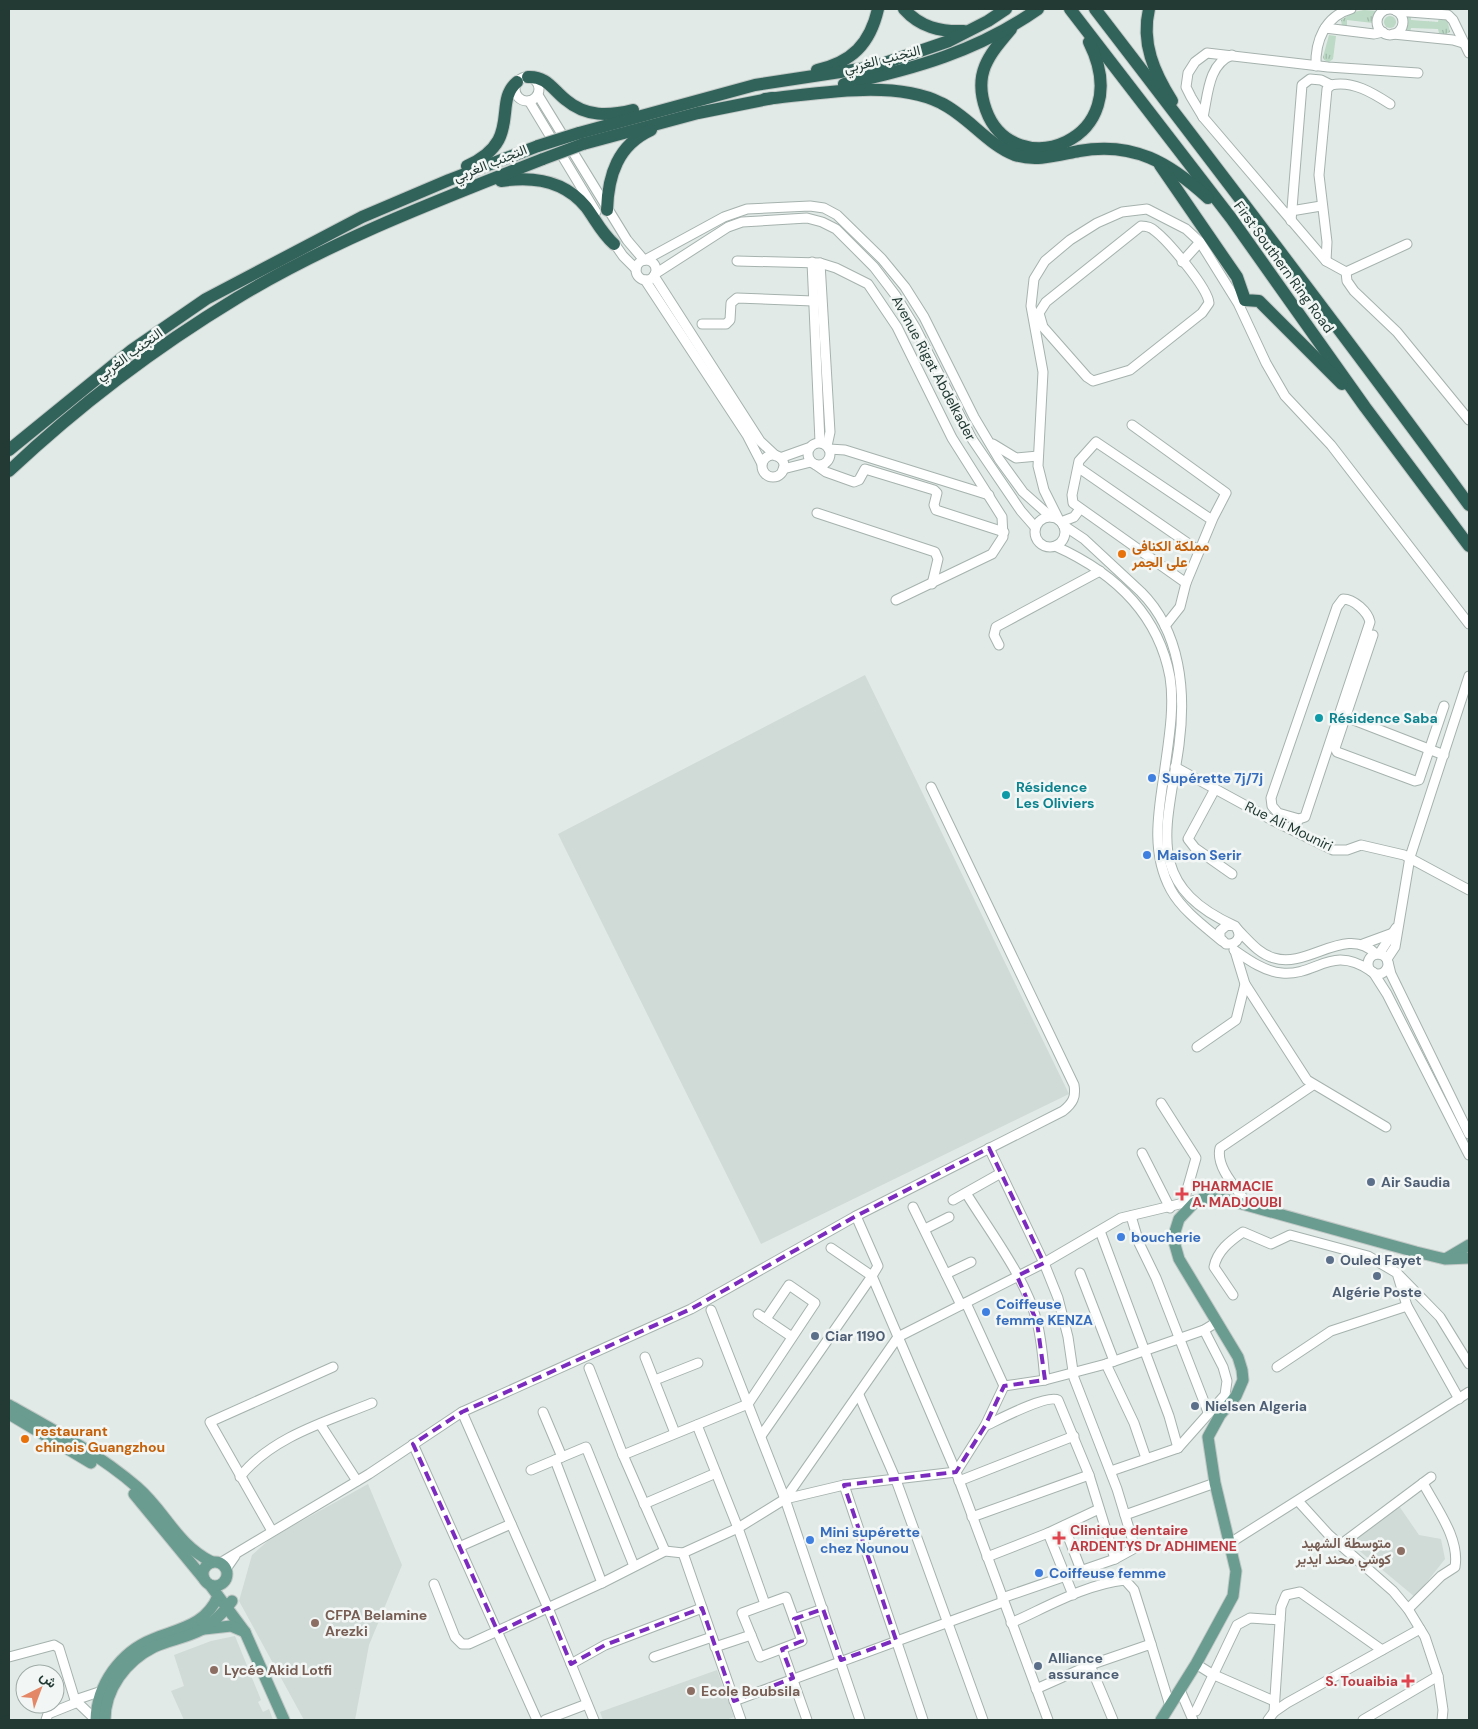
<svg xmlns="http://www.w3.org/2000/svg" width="1478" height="1729" font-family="'DM Sans',Vazirmatn,sans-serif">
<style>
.built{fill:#d0dad6}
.grass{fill:url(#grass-tufts)}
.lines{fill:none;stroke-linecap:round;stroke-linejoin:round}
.minor-casing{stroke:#a5b2ae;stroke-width:11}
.major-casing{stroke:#c1c8c6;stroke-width:13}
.highway-casing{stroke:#c1c8c6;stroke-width:14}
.minor{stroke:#fff;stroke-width:9}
.major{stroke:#6a9c90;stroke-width:11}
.highway{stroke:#32635a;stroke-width:12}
.highway-bridge-casing{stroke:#c1c8c6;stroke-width:14;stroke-linecap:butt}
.highway-bridge{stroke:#32635a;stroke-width:12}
.marked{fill:none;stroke:#7b2cbf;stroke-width:4;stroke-dasharray:10 6;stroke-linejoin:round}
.food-dot{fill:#e8710a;stroke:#f2f7f5;stroke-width:2}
.culture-dot{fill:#0f9aa8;stroke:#f2f7f5;stroke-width:2}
.shop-dot{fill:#3f7fe0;stroke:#f2f7f5;stroke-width:2}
.service-dot{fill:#5c6f8a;stroke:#f2f7f5;stroke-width:2}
.health-dot{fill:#e0444e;stroke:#f2f7f5;stroke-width:2}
.education-dot{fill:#8d6e63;stroke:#f2f7f5;stroke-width:2}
.labels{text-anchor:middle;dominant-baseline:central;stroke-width:5;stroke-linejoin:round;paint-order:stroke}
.street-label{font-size:14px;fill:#233a34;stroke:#f2f7f5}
.food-label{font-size:14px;font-weight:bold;fill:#c56008;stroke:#f2f7f5;text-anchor:start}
.culture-label{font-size:14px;font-weight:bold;fill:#0d838f;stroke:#f2f7f5;text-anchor:start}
.shop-label{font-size:14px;font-weight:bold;fill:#366cbe;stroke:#f2f7f5;text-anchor:start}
.service-label{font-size:14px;font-weight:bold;fill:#4e5e75;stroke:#f2f7f5;text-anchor:start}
.health-label{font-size:14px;font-weight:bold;fill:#be3a42;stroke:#f2f7f5;text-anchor:start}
.education-label{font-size:14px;font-weight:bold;fill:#785e54;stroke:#f2f7f5;text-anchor:start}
</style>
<defs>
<pattern id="grass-tufts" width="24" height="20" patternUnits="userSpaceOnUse" patternTransform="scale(1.25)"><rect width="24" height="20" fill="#bcdac5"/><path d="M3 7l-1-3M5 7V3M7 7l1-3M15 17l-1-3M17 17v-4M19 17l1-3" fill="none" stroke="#a1bcaa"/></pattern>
</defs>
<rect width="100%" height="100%" fill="#e2eae7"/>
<!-- built -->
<g class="built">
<path d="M865,675L1069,1094L761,1244L558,834Z"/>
<path d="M368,1484L402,1565L369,1645L355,1720H304L239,1601L252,1555L271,1538Z"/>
<path d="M1399,1506L1419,1535L1441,1539L1445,1559L1415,1597L1350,1543Z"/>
<path d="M235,1636L261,1700L258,1702L263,1712L269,1709L273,1720H184L171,1691L184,1686L174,1655L211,1641Z"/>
<path d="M717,1670L734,1717L726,1720H603L600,1712Z"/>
</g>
<!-- grass -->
<g class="grass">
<path d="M1364,10L1376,11L1373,23L1347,20V27L1342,26L1341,20L1354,12Z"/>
<path d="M1411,14V20L1438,22L1439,17L1447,19L1450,32L1444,35L1439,33L1438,29L1411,28L1410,33L1403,32L1406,26L1405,15Z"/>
<circle cx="1390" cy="22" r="6"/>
<path d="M1329,35L1336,36L1333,59L1329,62L1324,60L1323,57Z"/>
</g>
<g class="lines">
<!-- minor casing -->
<g class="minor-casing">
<g id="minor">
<circle cx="1390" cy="22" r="13"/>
<path d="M1396,11L1448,15L1453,20L1469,53"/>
<path d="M1325,28L1374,34L1383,32"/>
<path d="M1393,34L1453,40L1463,43"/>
<path d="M1316,66C1315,41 1325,16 1351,9"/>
<path d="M1418,73L1328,67L1207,53L1195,62L1188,73L1186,87L1191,97L1203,117L1326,261L1346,272L1347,281L1354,291L1397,332L1469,420"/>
<circle cx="527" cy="89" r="12"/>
<path d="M538,95L627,240L644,260"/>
<path d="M529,101L596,212"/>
<path d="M1203,117C1208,95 1208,64 1232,55"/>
<path d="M1291,211L1321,206"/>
<path d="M1291,221L1302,85L1310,79L1321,80L1331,85C1352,80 1373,93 1390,104"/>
<path d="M1141,226C1146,226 1151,227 1155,231C1168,241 1208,288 1209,303L1202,313L1130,370L1093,381L1087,377L1043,327L1039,313L1046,302Z"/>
<path d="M612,240L623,256L636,269"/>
<path d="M645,260L724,217L747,209L810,206L824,208L837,215L882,259L905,287L924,317L974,417L999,459L1023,492L1051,517"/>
<circle cx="646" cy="270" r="10"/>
<path d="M737,261L820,263L836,268L868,284L897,327L952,438L1002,517L1003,537L992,554L896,600"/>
<path d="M1326,261L1327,242L1319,175L1327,89L1331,85"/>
<path d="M812,262L820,442"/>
<path d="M1182,262L1200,242"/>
<path d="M820,263L830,432L827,446"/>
<path d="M1346,272L1407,244"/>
<path d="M655,274L728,227L742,222L807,218L822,222L836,229L874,267L896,296L915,327L972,439L1021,511L1035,527"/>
<path d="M654,276L760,441L776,456"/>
<path d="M645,280L747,435L762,464"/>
<path d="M702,324H726L730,320L731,303L737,298L813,301"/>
<path d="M1132,425L1226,493L1213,518L1186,583L1073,503L1072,495L1079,461L1096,442L1212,520"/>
<circle cx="819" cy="454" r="11"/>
<path d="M993,444L1016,458L1038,456"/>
<path d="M829,449L845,450L989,495"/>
<circle cx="773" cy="466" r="11"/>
<path d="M780,458L808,448"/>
<path d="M816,465L826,472L854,482L859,480L865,469L934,490L937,493L934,505L936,510L1004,532"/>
<path d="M1079,468L1199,551"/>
<path d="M783,469L811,462"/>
<path d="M817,513L935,552L938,559L932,584"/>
<circle cx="1050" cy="532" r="15"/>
<path d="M1059,520L1044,490L1038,466L1043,372L1031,306L1034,279L1045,261L1070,240L1097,223L1122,212L1147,209L1186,229L1200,242L1238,303L1266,363L1285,396L1331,445L1469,624"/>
<path d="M1061,522L1074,517L1080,509"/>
<path d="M1063,525L1084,539L1141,592C1181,632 1186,692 1179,745C1168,826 1141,884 1235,926C1243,935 1238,945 1226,944L1220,938V931L1227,925L1235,926"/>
<path d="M1055,546C1113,572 1158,613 1170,677C1175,708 1168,744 1164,775C1158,814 1151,853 1171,890C1182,910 1204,926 1222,941"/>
<path d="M1165,626L1180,607L1186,583"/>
<path d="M1373,635L1335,748L1337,752L1415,781L1419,780L1444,706"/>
<path d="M999,645L994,635L996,627L1100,571"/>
<path d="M1346,717L1444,755"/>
<path d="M1175,767L1272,820L1333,850H1347L1361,845L1404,855L1469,890"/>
<path d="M1215,789L1188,839L1195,848L1232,874"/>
<path d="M1293,830L1299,819L1305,817L1370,622C1368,612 1354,599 1343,599L1337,607L1271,798L1272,806L1278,813L1299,819"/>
<path d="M1238,930C1249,941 1259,954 1274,958C1308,969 1346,924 1376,954"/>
<path d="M1363,944L1393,933"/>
<path d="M1234,950C1247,959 1265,972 1282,973C1317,976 1331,944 1371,971"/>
<path d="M1235,951L1245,984L1307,1080L1386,1127"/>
<path d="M1379,954L1396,928"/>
<circle cx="1378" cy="964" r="10"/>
<path d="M1387,959L1395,947L1410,857L1469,676"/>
<path d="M1388,962L1391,974L1469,1134"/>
<path d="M1373,972L1387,994L1469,1155"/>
<path d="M1197,1047L1236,1020L1245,984"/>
<path d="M1161,1103L1196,1158L1183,1204"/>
<path d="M989,1148L1044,1263L1058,1298L1068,1337L1074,1378L1117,1489L1135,1548L1115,1559"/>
<path d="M1142,1153L1170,1208"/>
<path d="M966,1193C990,1232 1026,1278 1037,1322C1042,1341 1043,1361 1045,1380"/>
<path d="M953,1200L1001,1173"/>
<path d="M1249,1206C1239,1191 1215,1168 1220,1148L1313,1085"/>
<path d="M913,1207L961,1305"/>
<path d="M856,1216L878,1266L872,1276L956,1472L1048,1720"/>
<path d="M1131,1216L1139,1243L1156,1278L1208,1412"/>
<path d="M925,1229L949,1217"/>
<path d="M1100,1231L1169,1416L1178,1448"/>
<path d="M1080,1273L1114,1361"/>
<path d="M1397,1273L1440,1317L1469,1364"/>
<path d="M946,1274L971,1262"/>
<path d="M1233,1295L1214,1267C1217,1251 1230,1241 1243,1232L1271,1244L1290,1235L1368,1256L1397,1273L1407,1306L1459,1399"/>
<path d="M711,1310L785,1499L860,1720"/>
<path d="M758,1314L792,1337"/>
<path d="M645,1357L675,1433"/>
<path d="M1106,1364L1134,1423L1146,1458"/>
<path d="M1277,1367L1331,1331L1407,1306"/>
<path d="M589,1368L623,1455L665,1551"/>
<path d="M655,1380L698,1363"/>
<path d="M1004,1386L1045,1380L1106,1364L1204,1330L1217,1322"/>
<path d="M859,1395L896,1480L983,1720"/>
<path d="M462,1412L548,1608L594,1720"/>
<path d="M543,1412L562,1457"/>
<path d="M320,1424L357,1481"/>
<path d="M697,1425L738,1528L765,1604"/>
<path d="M985,1426C998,1420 1047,1394 1058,1400L1089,1475L1115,1559L1002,1598"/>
<path d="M761,1436L872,1276L831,1248"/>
<path d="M413,1444L537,1720"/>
<path d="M623,1455L748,1404L815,1303L789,1285L766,1319"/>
<path d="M555,1460L602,1583"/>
<path d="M531,1470L586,1447L634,1566"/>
<path d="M1111,1471L1178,1448L1225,1395L1227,1381L1223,1367L1204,1330"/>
<path d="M240,1477C271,1437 328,1421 372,1403"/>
<path d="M959,1481L1074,1436"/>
<path d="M844,1485L923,1720"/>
<path d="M785,1499L844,1485L956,1472L985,1426L1004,1386L966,1303"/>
<path d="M1299,1502L1329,1535L1393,1591L1408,1609L1425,1637L1438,1676L1363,1720"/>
<path d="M644,1504L716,1473"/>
<path d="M1125,1515L1215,1483"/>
<path d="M972,1517L1089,1475"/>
<path d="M1064,1526L1081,1570"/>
<path d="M272,1531L210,1422L333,1367"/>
<path d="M1048,1533L1099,1509"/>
<path d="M1230,1543L1469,1392"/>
<path d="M1340,1545L1431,1477"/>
<path d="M459,1547L511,1524"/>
<path d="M683,1553L738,1528L785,1499L898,1337L1044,1263L1121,1218L1196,1200"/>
<path d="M987,1557L1048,1533L1073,1595"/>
<path d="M220,1563L369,1474L462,1412L691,1309L856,1216L1063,1111C1073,1103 1076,1097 1074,1085L931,787"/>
<path d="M226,1569L235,1556"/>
<path d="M434,1584L455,1637L462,1644H469L602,1583L665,1551L683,1553L741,1720"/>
<path d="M786,1597L802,1641L760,1657L742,1613Z"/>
<path d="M1408,1609L1441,1576L1455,1567C1460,1538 1436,1508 1423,1483"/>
<path d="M794,1619L823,1609"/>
<path d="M1011,1623C1047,1607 1086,1584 1125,1580L1134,1590L1151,1644"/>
<path d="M715,1647L751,1635"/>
<path d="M782,1649L807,1720"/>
<path d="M9,1657L54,1645L59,1648L75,1700"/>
<path d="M654,1657L712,1637"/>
<path d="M571,1664L605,1645L702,1608"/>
<path d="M1196,1664L1212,1674L1274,1701"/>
<path d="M1090,1665L1113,1720"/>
<path d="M1438,1676L1443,1710L1442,1720"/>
<path d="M1036,1689L1090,1665L1151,1644L1170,1706"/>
<path d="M1180,1690L1193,1720"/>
<path d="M734,1701L1003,1602"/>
<path d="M1196,1711L1237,1625L1250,1618L1280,1620"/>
<path d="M1274,1712L1281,1607L1286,1595L1300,1592L1382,1650"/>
<path d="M46,1720L48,1714L78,1702"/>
<path d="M96,1720L75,1700L102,1691"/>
<path d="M545,1720L587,1704"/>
<path d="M1268,1720L1274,1712L1287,1703L1420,1629"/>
</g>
</g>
<!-- major casing -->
<g class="major-casing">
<g id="major">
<path d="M1447,1258L1469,1245"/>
<path d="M9,1405C52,1429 99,1454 137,1487C166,1512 176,1544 212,1562"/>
<path d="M9,1414L91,1463"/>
<path d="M134,1494L204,1579"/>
<circle cx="215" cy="1574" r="12"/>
<path d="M210,1585L245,1632L284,1720"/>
<path d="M204,1629L231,1626L245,1632"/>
<path d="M96,1720C97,1685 120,1652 153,1639C180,1628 206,1625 218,1596"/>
<path d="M105,1720C105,1689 126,1661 154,1647C169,1640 186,1638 201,1630C213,1623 224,1612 232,1601"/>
<path d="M1161,1720L1196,1664L1233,1596L1236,1571L1215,1483L1208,1437L1220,1415L1236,1396L1243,1380L1242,1370L1238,1357L1179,1259L1173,1238L1179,1219L1194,1203L1204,1198L1228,1200L1416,1252L1445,1259L1469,1258"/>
</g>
</g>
<!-- highway casing -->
<g class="highway-casing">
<g id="highway">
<path d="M904,9C920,27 940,32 964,31"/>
<path d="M1070,9L1231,218L1365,407L1469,546"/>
<path d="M1095,9C1221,173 1347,338 1469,505"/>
<path d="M1149,9C1141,43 1154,72 1172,101"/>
<path d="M1011,29C988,56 973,74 986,110C1013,185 1139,142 1089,42"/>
<path d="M817,70C852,62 870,44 878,9"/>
<path d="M528,77C547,76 553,90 566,100C586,117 609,116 633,110"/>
<path d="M844,84C914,69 978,51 1038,9"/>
<path d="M765,99C817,94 894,79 941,103C968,116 988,145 1015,155C1036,162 1058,155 1079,151C1133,141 1170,163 1208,198"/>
<path d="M579,133L755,85L873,67L949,41L988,21L1006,9"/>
<path d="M583,144L698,113L773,98"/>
<path d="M1160,165L1237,277L1245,300L1259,301L1342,384"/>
<path d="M467,166C524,140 492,103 517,82"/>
<path d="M501,181C533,176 564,180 586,207C595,219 602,234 614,244"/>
<path d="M607,210C608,175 618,145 651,130"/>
<path d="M9,450L132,350L206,299L362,217L449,180L538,146"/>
<path d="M9,471C78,406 156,347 237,298C333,240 439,200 543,159"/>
</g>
</g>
<!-- minor -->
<use href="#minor" class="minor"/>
<!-- major -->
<use href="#major" class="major"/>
<!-- highway -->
<use href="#highway" class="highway"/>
<!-- highway-bridge casing -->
<g class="highway-bridge-casing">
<g id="highway-bridge">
<path d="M538,146L579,133"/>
<path d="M543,159L583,144"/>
</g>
</g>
<!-- highway-bridge -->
<use href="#highway-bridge" class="highway-bridge"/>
</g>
<!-- marked area -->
<path class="marked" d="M989,1148L1044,1263L1017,1276L1037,1322L1045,1380L1004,1386L985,1426L956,1472L844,1485L896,1640L841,1660L823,1609L794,1619L802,1641L782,1649L793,1678L734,1701L702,1608L605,1645L571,1664L548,1608L498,1632L413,1444L462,1412L691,1309L856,1216Z"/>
<!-- markers -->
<g class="food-dot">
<circle cx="1122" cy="554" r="5"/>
<circle cx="25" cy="1439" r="5"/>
</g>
<g class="culture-dot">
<circle cx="1319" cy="718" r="5"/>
<circle cx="1006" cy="795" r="5"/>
</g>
<g class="shop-dot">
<circle cx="1152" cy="778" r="5"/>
<circle cx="1147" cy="855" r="5"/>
<circle cx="1121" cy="1237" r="5"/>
<circle cx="986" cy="1312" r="5"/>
<circle cx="810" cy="1540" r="5"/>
<circle cx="1039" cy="1573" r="5"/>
</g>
<g class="service-dot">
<circle cx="1371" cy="1182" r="5"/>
<circle cx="1330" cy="1260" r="5"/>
<circle cx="1377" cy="1276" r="5"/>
<circle cx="815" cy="1336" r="5"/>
<circle cx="1195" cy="1406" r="5"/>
<circle cx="1038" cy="1666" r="5"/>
</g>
<g class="health-dot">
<path d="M1179.5 1186.5h5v5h5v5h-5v5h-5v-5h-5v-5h5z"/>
<path d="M1056.5 1530.5h5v5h5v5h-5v5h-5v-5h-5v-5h5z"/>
<path d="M1405.5 1673.5h5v5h5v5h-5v5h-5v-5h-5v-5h5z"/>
</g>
<g class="education-dot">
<circle cx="1401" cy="1551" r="5"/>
<circle cx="315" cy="1623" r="5"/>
<circle cx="214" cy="1670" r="5"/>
<circle cx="691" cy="1691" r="5"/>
</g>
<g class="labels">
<!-- street labels -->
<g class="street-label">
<text transform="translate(882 59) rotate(-14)">التجنب الغربي</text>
<text transform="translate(490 163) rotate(-22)">التجنب الغربي</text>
<text transform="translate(1284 267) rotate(54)">First Southern Ring Road</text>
<text transform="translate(129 354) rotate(-36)">التجنب الغربي</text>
<text transform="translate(934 368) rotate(62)">Avenue Rigat Abdelkader</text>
<text transform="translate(1289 826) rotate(26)">Rue Ali Mouniri</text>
</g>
<!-- food labels -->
<g class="food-label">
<text x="1132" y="546">مملكة الكنافى<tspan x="1132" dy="16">على الجمر</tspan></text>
<text x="35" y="1431">restaurant<tspan x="35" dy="16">chinois Guangzhou</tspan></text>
</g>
<!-- culture labels -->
<g class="culture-label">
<text x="1329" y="718">Résidence Saba</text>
<text x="1016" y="787">Résidence<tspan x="1016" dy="16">Les Oliviers</tspan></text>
</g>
<!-- shop labels -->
<g class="shop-label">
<text x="1162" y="778">Supérette 7j/7j</text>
<text x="1157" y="855">Maison Serir</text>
<text x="1131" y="1237">boucherie</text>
<text x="996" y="1304">Coiffeuse<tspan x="996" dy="16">femme KENZA</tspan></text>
<text x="820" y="1532">Mini supérette<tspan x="820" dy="16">chez Nounou</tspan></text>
<text x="1049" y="1573">Coiffeuse femme</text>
</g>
<!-- service labels -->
<g class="service-label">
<text x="1381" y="1182">Air Saudia</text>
<text x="1340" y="1260">Ouled Fayet</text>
<text x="1377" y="1292" text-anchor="middle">Algérie Poste</text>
<text x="825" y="1336">Ciar 1190</text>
<text x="1205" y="1406">Nielsen Algeria</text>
<text x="1048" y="1658">Alliance<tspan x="1048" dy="16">assurance</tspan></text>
</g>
<!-- health labels -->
<g class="health-label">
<text x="1192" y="1186">PHARMACIE<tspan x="1192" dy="16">A. MADJOUBI</tspan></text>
<text x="1070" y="1530">Clinique dentaire<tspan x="1070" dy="16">ARDENTYS Dr ADHIMENE</tspan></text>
<text x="1398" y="1681" text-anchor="end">S. Touaibia</text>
</g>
<!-- education labels -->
<g class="education-label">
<text x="1391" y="1543" text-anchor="end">متوسطة الشهيد<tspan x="1391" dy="16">كوشي محند ايدير</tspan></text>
<text x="325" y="1615">CFPA Belamine<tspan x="325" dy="16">Arezki</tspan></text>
<text x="224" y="1670">Lycée Akid Lotfi</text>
<text x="701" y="1691">Ecole Boubsila</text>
</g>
</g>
<!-- border -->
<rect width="1478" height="1729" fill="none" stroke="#233a34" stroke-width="20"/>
<!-- north arrow -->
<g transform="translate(40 1689) rotate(42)"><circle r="24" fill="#f2f7f5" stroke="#9faba8"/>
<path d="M0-4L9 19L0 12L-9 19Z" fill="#e48766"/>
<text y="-8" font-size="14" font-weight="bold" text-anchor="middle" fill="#233a34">ش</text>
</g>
</svg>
